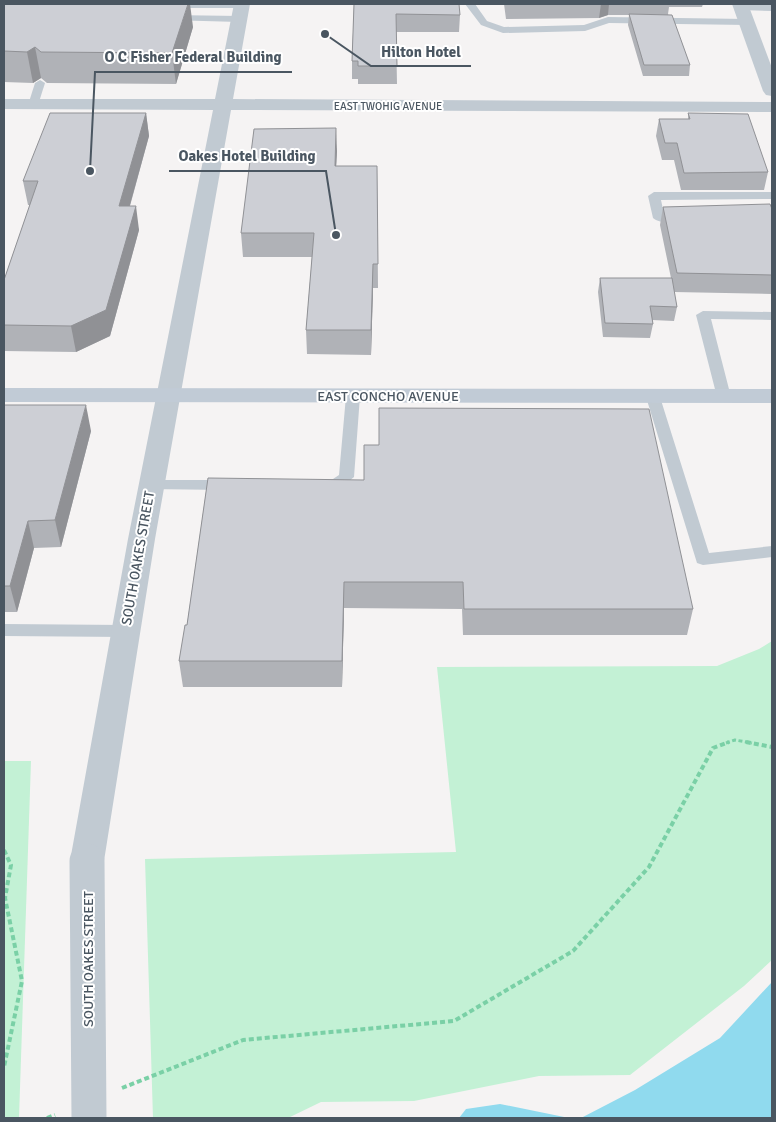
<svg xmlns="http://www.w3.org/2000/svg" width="776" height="1122" font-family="Signika,sans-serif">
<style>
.green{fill:#c3f1d5}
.water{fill:#90daee}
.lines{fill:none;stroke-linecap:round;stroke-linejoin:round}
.path-far1{stroke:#7ad0a6;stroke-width:3;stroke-dasharray:4 2.5;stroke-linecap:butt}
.path{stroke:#7ad0a6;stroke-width:4;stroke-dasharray:5 3;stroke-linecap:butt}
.lane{fill:#c1cad2;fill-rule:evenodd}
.street{fill:#c1cad2;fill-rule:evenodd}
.secondary{fill:#c1cbd6;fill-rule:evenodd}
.street-bridge{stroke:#c1cad2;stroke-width:35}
.wall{fill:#b0b2b7}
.shaded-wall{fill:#909195}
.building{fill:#cdcfd5;stroke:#909195}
.labels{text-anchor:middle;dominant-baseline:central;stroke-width:4;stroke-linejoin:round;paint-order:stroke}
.far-street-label{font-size:11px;fill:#4a5661;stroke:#fff}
.street-label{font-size:14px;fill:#4a5661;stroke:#fff}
.leader{fill:none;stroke:#4a5661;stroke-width:2}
.callout-dot{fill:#4a5661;stroke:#fff;stroke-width:2}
.callout-label{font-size:15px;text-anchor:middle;font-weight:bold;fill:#4a5661;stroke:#fff;stroke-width:4;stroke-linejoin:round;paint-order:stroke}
</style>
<rect width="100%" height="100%" fill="#f5f3f3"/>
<!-- green -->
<g class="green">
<path d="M772,641V960L744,986L630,1075L539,1076L414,1101L321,1102L288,1118H153L145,859L456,852L437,667L717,666L759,649Z"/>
<path d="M4,761H31L19,1118H4Z"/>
</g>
<!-- water -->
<g class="water">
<path d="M772,982V1118H581L635,1090L720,1038Z"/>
<path d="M500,1104L569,1118H459L466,1109Z"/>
</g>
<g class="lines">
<!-- path-far1 -->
<path class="path-far1" d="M726,743L735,740L752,743"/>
<!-- path -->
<g class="path">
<path d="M746,742L772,747"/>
<path d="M4,850L11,865L5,898L22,981L4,1067"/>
<path d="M122,1088L243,1040L454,1021L573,951L649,867L713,748L729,742"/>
<path d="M47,1118L55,1115"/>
</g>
<!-- lane -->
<g class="lane">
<path d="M164,4H246L247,5L242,8H168L165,7Z"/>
<path d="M465,4H475L487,21L504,27L584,25L608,17L747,19L752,22L747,25L609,23L585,31L503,33L481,25Z"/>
<path d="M742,5H772V11L739,10V6Z"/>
<path d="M171,15L239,16L244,19L239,22L168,20V16Z"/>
<path d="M40,80L45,83L38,105L33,108L29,107L28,105L35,83Z"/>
<path d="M654,192H772V199L661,200L664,214H682L688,218C682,224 659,224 653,218L648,196Z"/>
<path d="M703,311L772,312V320L711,319L731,397L729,400H719L717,397L696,315Z"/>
<path d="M353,392L358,393L360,396L354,477L338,490H318L315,486L318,482L330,481L339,475L346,396L348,393Z"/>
<path d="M653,393L658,394L660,397L709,553L772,546V557L703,565L697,563L646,397L648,394Z"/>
<path d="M151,480H228L233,481L236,485L233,489L228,490L146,489L143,485L146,481Z"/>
<path d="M4,624L125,625L131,627L134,631L131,635L125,637L4,636Z"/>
</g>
<!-- street -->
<g class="street">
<path d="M234,4H250L233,99L772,102V112L231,110L155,539L104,861L99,871L87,875L75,871L70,861L128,539L213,110L4,109V99H215Z"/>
<path d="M732,4H748L772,68V96L766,95L763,91Z"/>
</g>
<!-- secondary -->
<path class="secondary" d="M4,388L772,389V403L4,402Z"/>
<!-- street-bridge -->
<path class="street-bridge" d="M87,861L89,1118"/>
</g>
<!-- wall -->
<g class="wall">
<path d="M4,4L193,27L176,84L47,83L41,78L33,83L4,82Z"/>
<path d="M354,4L460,15L459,32H396L397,84H358V79H352V61Z"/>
<path d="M504,4H703L702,7H669L668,14L690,65L689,76H643L628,25L629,15H608L599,18L506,19Z"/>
<path d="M146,113L149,136L130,206L139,230L110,336L76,352L4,351V280L30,205H28L23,181Z"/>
<path d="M688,113L768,172L764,190H681L674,160H662L656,136L659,119H688Z"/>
<path d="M337,151L336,166H377L378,288H373L371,355L307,354L306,330L312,257H243L241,233Z"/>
<path d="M663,207L772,209V294L674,292L677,307L674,321L652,320L653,324L650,338L603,337L598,292L600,278H671L660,225Z"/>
<path d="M4,405L91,431L61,547L34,548L17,612H4Z"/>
<path d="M208,478L693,609L687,635H463L462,609L344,608L342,687H183L179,661L187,625Z"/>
</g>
<!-- shaded-wall -->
<g class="shaded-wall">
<path d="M188,4H190L193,27L176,84L172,53Z"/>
<path d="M601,4H609L608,15L599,18Z"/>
<path d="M35,47L41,78L33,83L27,52Z"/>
<path d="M146,113L149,136L123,230L119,206Z"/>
<path d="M336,128L337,151L335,189V166Z"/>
<path d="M136,206L139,230L110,336L76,352L71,326Z"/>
<path d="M373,264V288L371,355V330Z"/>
<path d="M86,405L91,431L61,547L55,520Z"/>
<path d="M28,521L34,548L17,612L10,586Z"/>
<path d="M344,582V608L342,687V661Z"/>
</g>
<!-- building -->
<g class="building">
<path d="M4,4H188L172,53L41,52L35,47L27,52L4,51Z"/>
<path d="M354,4H459L460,15L396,14L397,66H358V61H352Z"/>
<path d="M629,14L672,15L690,65H644Z"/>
<path d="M50,113H146L119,206H136L106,310L71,326L4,325V280L38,181H23Z"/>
<path d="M688,113L748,114L768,172L684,173L677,143H665L659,119H690Z"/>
<path d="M336,128L335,166H377L378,264H373L371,330H306L314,233H241L254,129Z"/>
<path d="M770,204L772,209V275L677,273L663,207Z"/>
<path d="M600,278H672L677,307L650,306L653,324L605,323Z"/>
<path d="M4,405H86L55,520L28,521L10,586H4Z"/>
<path d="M379,408L649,409L693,609H464L463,582H344L342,661H179L185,625H187L208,478L364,480V445H379Z"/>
</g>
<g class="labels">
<!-- far-street labels -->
<g class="far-street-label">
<text x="388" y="106">EAST TWOHIG AVENUE</text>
</g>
<!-- street labels -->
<g class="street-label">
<text x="388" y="396">EAST CONCHO AVENUE</text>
<text transform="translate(138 558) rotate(-80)">SOUTH OAKES STREET</text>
<text transform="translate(88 959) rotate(-90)">SOUTH OAKES STREET</text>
</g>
</g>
<!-- callouts -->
<path class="leader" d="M325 34L371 66H471M90 171L95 72H292M336 235L326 171H169"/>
<g class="callout-dot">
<circle cx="325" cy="34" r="5"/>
<circle cx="90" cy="171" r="5"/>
<circle cx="336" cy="235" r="5"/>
</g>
<g class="callout-label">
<text x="421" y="57">Hilton Hotel</text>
<text x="193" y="62">O C Fisher Federal Building</text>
<text x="247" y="161">Oakes Hotel Building</text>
</g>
<!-- border -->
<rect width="776" height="1122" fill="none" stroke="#4a5661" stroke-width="10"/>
</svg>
